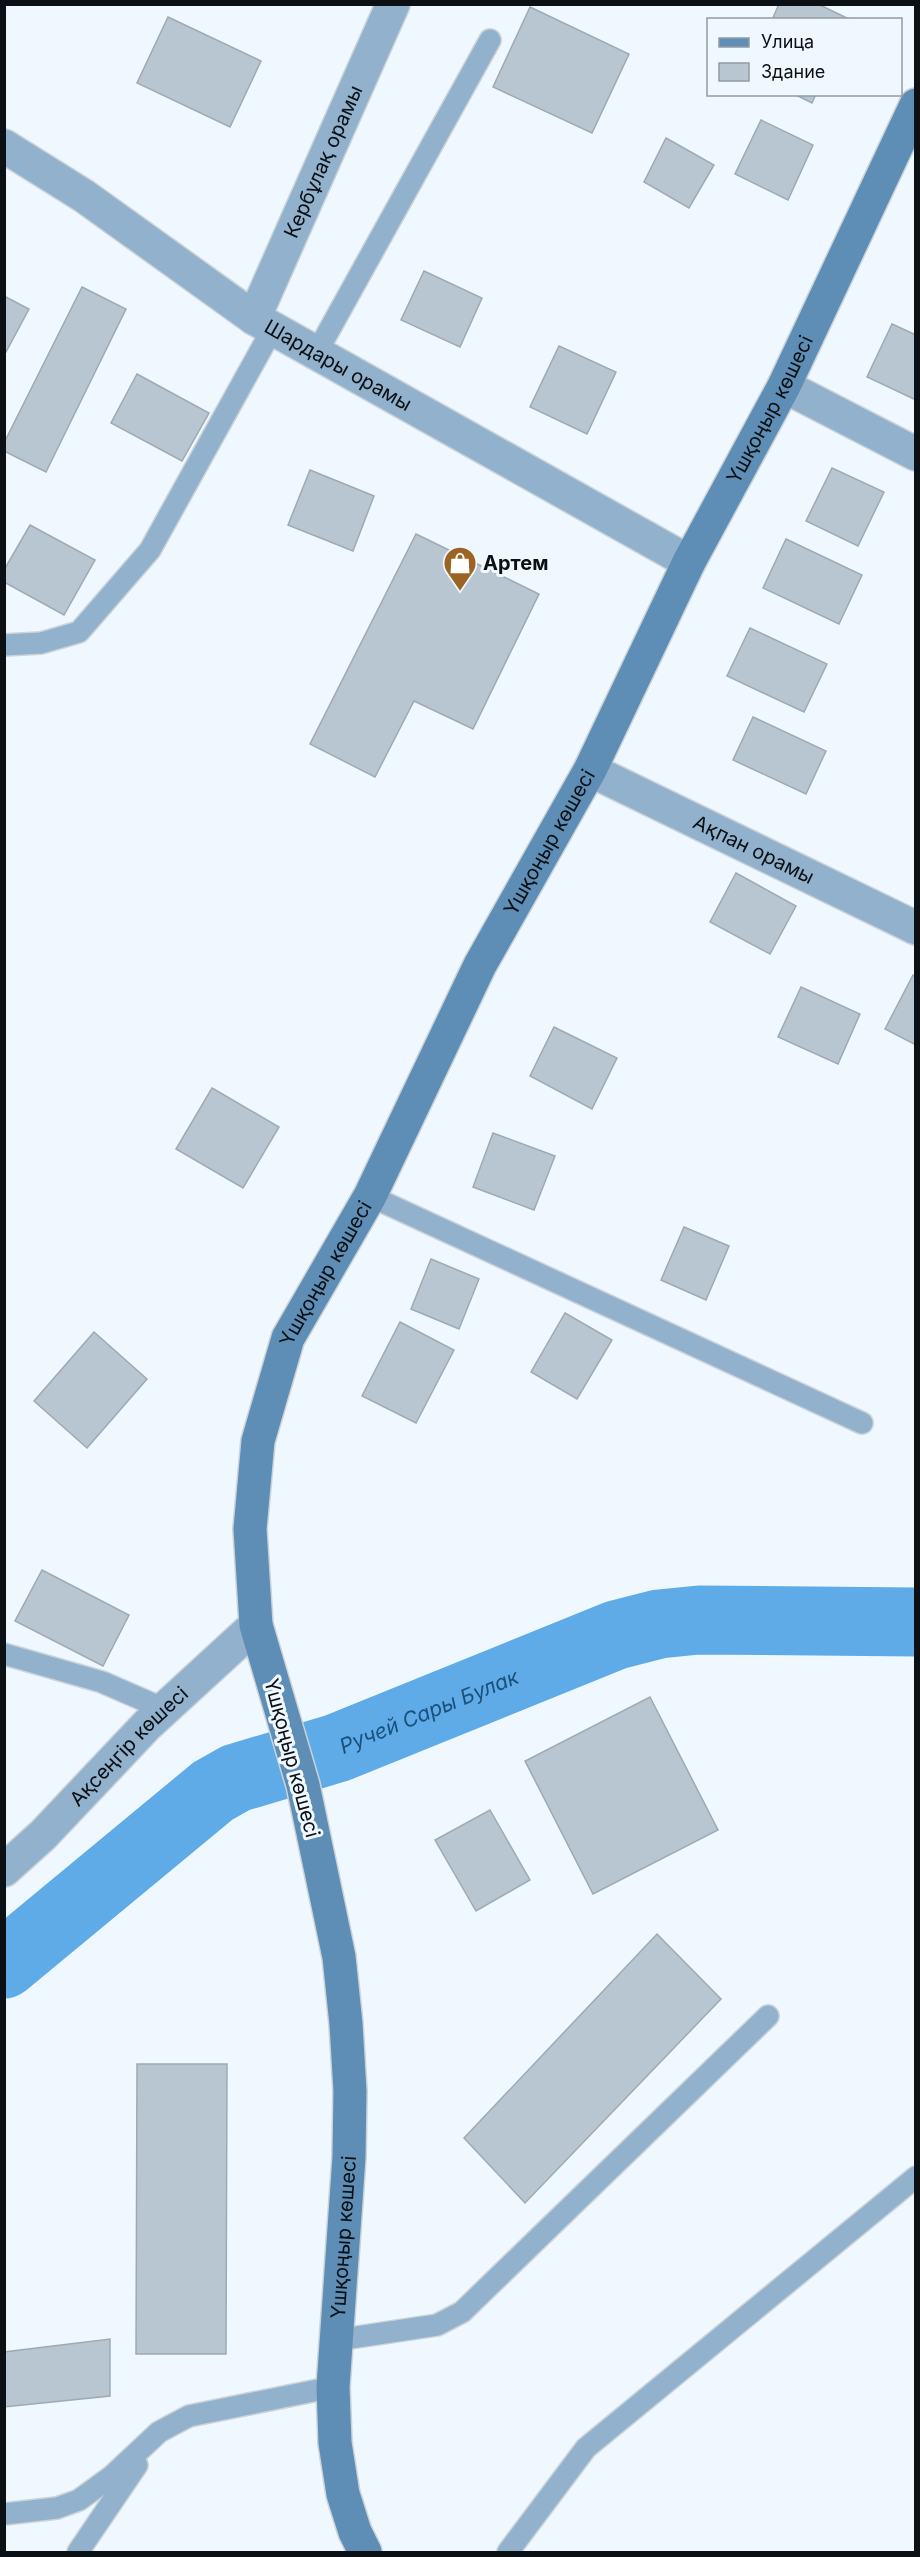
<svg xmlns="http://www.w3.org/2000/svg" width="920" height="2557" font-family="Inter,sans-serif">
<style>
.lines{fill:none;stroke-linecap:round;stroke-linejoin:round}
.river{stroke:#5fabe8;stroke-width:69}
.building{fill:#b8c6d1;stroke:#9daab5;stroke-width:1.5}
.lane-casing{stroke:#cbd3d9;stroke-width:24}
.street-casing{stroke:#cbd3d9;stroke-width:36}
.secondary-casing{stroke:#cbd3d9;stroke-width:36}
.lane{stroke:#91b1cc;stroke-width:21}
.street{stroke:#91b1cc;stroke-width:33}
.secondary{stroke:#5e8eb5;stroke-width:33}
.labels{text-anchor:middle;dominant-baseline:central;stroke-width:6;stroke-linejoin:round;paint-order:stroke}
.street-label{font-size:20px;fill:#0b1014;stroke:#eff8ff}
.poi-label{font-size:20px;font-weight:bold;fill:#0b1014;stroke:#eff8ff;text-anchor:start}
.water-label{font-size:21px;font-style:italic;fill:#1a517a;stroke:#eff8ff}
</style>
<rect width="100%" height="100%" fill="#eff8ff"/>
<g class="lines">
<!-- river -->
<path class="river" id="s1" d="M4,1964L213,1791L236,1778L337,1748L616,1635L659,1624L699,1620L916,1622"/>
</g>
<!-- building -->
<g class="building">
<path d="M779,4H818L851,20H772Z"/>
<path d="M530,7L629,54L592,133L493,87Z"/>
<path d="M168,17L261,61L230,127L137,83Z"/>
<path d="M794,94H816L812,103Z"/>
<path d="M761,120L813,145L788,200L735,174Z"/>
<path d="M666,138L714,165L689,208L644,182Z"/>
<path d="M424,271L482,298L460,347L401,320Z"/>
<path d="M82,287L126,309L46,472L4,451V443Z"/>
<path d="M4,296L29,309L6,352H4Z"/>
<path d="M892,324L916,335V400L867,377Z"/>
<path d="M559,346L616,372L587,434L530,407Z"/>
<path d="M137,374L209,413L182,461L111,423Z"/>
<path d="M832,468L884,492L858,546L806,521Z"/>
<path d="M310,470L374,496L353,551L288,525Z"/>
<path d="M30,525L95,560L64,615L4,582V570Z"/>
<path d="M416,534L539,594L473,729L414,701L375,777L310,744Z"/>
<path d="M786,539L862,575L839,624L763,588Z"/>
<path d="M750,628L827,664L804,712L727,676Z"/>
<path d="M753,717L826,751L806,794L733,760Z"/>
<path d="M736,873L796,906L770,954L710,922Z"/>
<path d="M913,975L916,977V1045L885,1029Z"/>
<path d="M801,987L860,1014L838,1064L778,1037Z"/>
<path d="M554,1027L617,1058L592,1109L530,1076Z"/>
<path d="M212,1088L279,1127L243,1188L176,1149Z"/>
<path d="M493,1133L555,1156L534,1210L473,1187Z"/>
<path d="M684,1227L729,1246L706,1300L661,1280Z"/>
<path d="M431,1259L479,1279L459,1329L411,1309Z"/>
<path d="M565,1313L612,1340L577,1399L531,1372Z"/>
<path d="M400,1322L454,1350L416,1423L362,1396Z"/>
<path d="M94,1332L147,1379L87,1448L34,1401Z"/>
<path d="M42,1570L129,1615L103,1666L15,1621Z"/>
<path d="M650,1697L718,1830L593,1894L525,1761Z"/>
<path d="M490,1810L530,1880L476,1911L435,1840Z"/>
<path d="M657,1934L721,1999L525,2203L464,2138Z"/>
<path d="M137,2064H227L226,2354H136Z"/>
<path d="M110,2339V2396L4,2407V2352Z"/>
</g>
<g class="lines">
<!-- lane casing -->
<g class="lane-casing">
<g id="lane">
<path d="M317,352L490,40"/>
<path d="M4,645L41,643L79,632L150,550L273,328"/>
<path d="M370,1196L862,1423"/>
<path d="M4,1654L102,1682L164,1709"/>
<path d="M337,2340L437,2325L462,2312L768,2016"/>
<path d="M4,2514L57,2508L79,2500L112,2476L159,2432L189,2416L333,2387"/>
<path d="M78,2552L137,2465"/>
<path d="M508,2552L586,2448L916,2177"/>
</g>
</g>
<!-- street casing -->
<g class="street-casing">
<g id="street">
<path id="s2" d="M4,146L84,196L254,318L689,562"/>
<path id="s3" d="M254,318L393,4"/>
<path d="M784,386L916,454"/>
<path id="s4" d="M590,770L916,928"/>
<path id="s5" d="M4,1870L43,1835L147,1725L256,1625"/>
</g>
</g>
<!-- secondary casing -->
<g class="secondary-casing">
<g id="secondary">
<path id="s6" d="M365,2552L355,2532L343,2494L335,2443L333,2387L349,2157L350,2091L346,2024L339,1957L303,1785L256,1625L250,1529L258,1441L288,1338L370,1196L480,965L590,770L689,562L784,386L916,105"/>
</g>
</g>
<!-- lane -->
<use href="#lane" class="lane"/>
<!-- street -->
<use href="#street" class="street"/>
<!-- secondary -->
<use href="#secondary" class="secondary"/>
</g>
<!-- icons -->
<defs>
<g id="shop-pin" transform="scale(1.725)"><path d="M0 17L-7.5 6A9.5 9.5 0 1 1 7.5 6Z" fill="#9d6322" stroke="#eff8ff"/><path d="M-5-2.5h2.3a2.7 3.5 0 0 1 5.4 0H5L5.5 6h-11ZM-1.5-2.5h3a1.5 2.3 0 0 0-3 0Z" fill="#fff"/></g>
</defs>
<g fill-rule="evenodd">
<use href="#shop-pin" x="460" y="563"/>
</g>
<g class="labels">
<!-- street labels -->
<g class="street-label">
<text stroke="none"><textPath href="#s3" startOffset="171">Кербұлақ орамы</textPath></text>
<text stroke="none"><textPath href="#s2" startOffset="400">Шардары орамы</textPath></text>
<text stroke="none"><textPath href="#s6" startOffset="2282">Үшқоңыр көшесі</textPath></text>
<text stroke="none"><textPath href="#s6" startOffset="1796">Үшқоңыр көшесі</textPath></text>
<text stroke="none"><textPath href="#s4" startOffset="182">Ақпан орамы</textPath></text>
<text stroke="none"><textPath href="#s6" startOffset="1310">Үшқоңыр көшесі</textPath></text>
<text stroke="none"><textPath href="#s5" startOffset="176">Ақсеңгір көшесі</textPath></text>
<text transform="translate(292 1758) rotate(75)">Үшқоңыр көшесі</text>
<text stroke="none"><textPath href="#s6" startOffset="320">Үшқоңыр көшесі</textPath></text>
</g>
<!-- poi labels -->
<g class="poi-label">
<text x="483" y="563">Артем</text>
</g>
<!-- water labels -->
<g class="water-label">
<text stroke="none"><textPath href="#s1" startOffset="502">Ручей Сары Булак</textPath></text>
</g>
</g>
<!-- border -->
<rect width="920" height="2557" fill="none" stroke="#0b1014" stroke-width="12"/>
<!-- legend -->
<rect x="707" y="18" width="195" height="78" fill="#eff8ff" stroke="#949ba1" stroke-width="1.5"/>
<rect x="719" y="38" width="30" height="9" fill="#5e8eb5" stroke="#949ba1" stroke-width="1.5"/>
<text x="761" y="48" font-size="18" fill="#0b1014">Улица</text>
<rect x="719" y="63" width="30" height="18" fill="#b8c6d1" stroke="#949ba1" stroke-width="1.5"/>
<text x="761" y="78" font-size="18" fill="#0b1014">Здание</text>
</svg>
